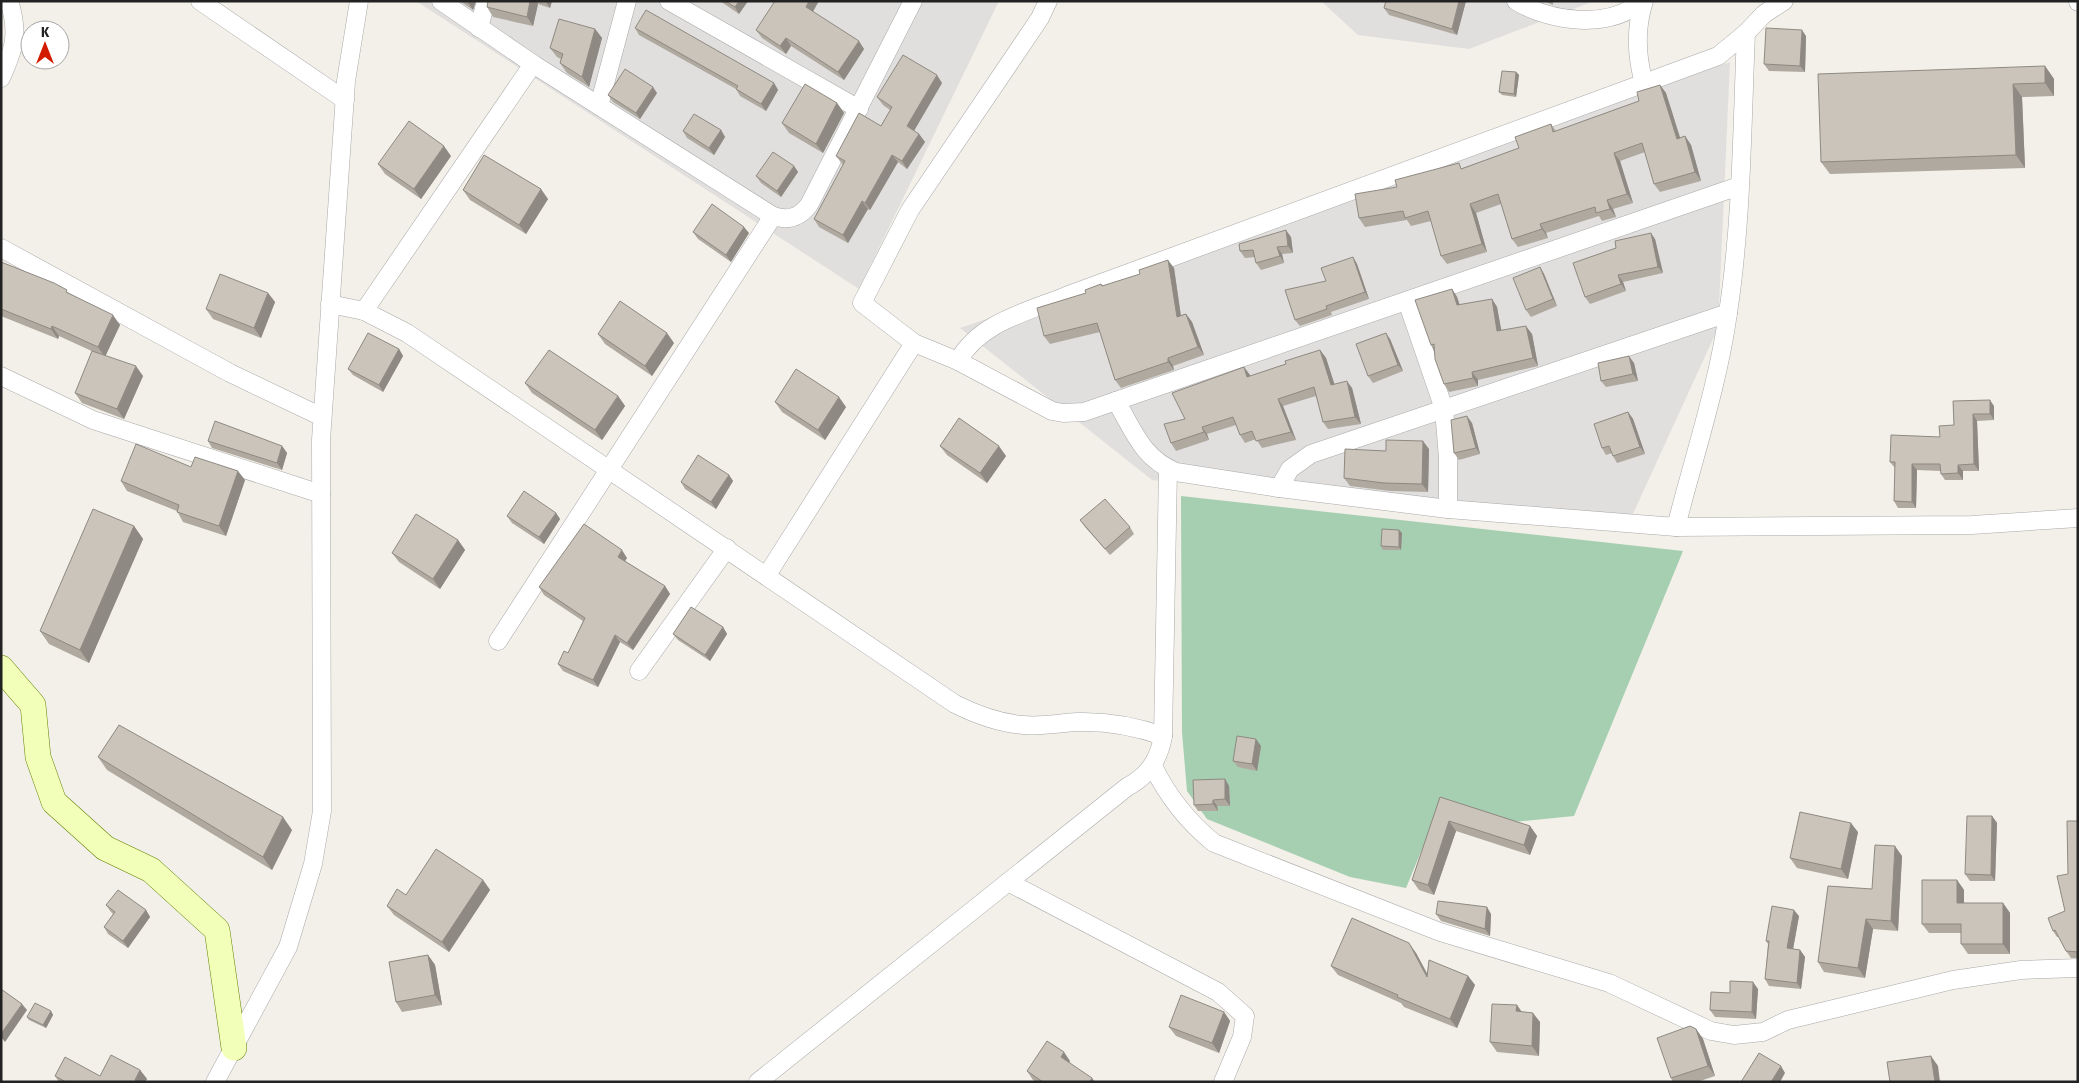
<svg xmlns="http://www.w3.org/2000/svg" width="2079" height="1083" font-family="'Fira Sans Condensed',sans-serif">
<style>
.residential{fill:#e0dfde}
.cemetery{fill:#a6ceb1}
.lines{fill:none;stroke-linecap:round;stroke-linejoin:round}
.street-casing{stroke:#a9a9a9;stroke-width:19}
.secondary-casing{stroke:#628100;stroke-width:26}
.street{stroke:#fff;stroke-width:18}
.secondary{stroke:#f2ffb9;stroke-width:25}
.wall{fill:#afa9a0}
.shaded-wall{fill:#8e8982}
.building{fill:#cbc4ba;stroke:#8e8982}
</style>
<rect width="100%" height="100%" fill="#f2f0e8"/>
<!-- residential -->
<g class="residential">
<path d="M416,1H999L859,289Z"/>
<path d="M1321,1H1594L1469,49L1358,35Z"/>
<path d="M1730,62L1718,328L1632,516L1416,503L1152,480L960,328Z"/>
</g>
<!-- cemetery -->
<path class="cemetery" d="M1181,496L1683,551L1574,816L1514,822L1443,798L1406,888L1350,877L1207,819L1187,791L1182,732Z"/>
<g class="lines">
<!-- street casing -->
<g class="street-casing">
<g id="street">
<path d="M200,1L345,100"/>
<path d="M441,1L533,64L773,216C788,221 799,218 809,205L913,1"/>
<path d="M669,1L859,109"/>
<path d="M1048,1L1040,18L910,210L862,303L914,343L958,361L1052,411L1063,413L1084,412L1739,186"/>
<path d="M1516,1C1550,22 1610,30 1641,1"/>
<path d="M1644,1C1635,29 1636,55 1644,83"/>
<path d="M2078,1V2"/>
<path d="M479,28L486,1"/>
<path d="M1,78C14,49 19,35 10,4L5,1"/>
<path d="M599,106L627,1"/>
<path d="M1,248L230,373L322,417"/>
<path d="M1407,301L1444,409L1448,458V509"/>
<path d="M330,304L364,311L407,333L955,704C977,715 998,723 1023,725C1042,727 1059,723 1077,722C1107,721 1135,726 1163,736"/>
<path d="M364,311L533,64"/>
<path d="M958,361C980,322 1027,312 1066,296L1718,56L1746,33L1764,14L1784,1"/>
<path d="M1,376L93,420L321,494"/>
<path d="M1116,401C1134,431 1142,458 1176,472L1279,488L1448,509L1676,527L1972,525L2078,518"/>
<path d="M1279,488L1290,469L1311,454L1728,313"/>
<path d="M1676,527C1694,456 1718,385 1728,313C1742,221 1742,126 1746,33"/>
<path d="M767,575L914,343"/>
<path d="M498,641L773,216"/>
<path d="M639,671L727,548"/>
<path d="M1153,766C1168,797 1187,821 1214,843L1440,932L1609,983L1711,1031L1734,1035L1763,1032L1788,1020L1953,980L2021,970L2078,968"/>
<path d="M1008,882L1218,992L1245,1016L1242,1037L1223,1082"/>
<path d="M215,1082L288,947L313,864L322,811L321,440L346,81L359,1"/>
<path d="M758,1082L1127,787C1148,776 1159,760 1163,736L1168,469"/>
</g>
</g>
<!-- secondary casing -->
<g class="secondary-casing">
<path id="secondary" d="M1,668L33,705L38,757L54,802L105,848L151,870L217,930L234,1048"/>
</g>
<!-- street -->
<use href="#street" class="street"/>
<!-- secondary -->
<use href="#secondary" class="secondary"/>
</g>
<!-- wall -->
<g class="wall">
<path d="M460,1H476L473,10Z"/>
<path d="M488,1H552L550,8L538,4L533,26L493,17L487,7Z"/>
<path d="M720,1H748L739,14Z"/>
<path d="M1386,1H1466L1457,35L1389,15L1384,8Z"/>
<path d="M1544,1H1553V5Z"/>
<path d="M813,12L864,49L844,80L791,46L786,54L762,38L756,30Z"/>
<path d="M635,28L774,83L778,90L766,111L740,96L736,89L639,35Z"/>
<path d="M595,29L602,38L589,87L567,73L560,63L561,59L557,57L550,48Z"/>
<path d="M1806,36L1805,72L1769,71L1764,64Z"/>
<path d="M2045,66L2054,79V96L2022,97L2025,168L1830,174L1821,162Z"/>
<path d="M1516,72L1519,75L1516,97L1502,95L1499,92Z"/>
<path d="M942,83L914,131L919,134L925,142L907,169L898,162L870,210L868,209L848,243L819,227L814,219L843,165L836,156L881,126L890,110L883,105L877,97Z"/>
<path d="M1660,85L1666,93L1680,138L1685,136L1691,145L1701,181L1660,192L1654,184L1645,152L1620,161L1633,203L1613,209L1616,217L1602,221L1599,216L1546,233L1548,238L1518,247L1512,239L1501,204L1476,213L1487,252L1447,264L1441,256L1431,221L1411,226L1407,220L1365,227L1359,218L1397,187L1463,168L1519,148L1551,124L1556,131L1639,101Z"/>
<path d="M657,93L640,119L613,102L608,95Z"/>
<path d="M837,103L844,113L823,153L789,133L782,123Z"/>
<path d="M721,130L725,137L714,155L687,138L683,131Z"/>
<path d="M451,156L421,199L385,174L378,164Z"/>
<path d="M794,166L798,172L781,197L761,183L756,176Z"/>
<path d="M463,190L548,199L526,234L470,200Z"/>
<path d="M693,232L749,233L731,262L698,239Z"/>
<path d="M1291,237L1293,253L1282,254L1284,263L1261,270L1256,263L1255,257L1245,258L1240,251Z"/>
<path d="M1655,239L1663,273L1623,282L1626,291L1590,304L1585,297Z"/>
<path d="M1353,257L1357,264L1369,299L1331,312L1332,315L1300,326L1295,320L1326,281Z"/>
<path d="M1,262L69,293L120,325L105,356L143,376L124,419L82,403L75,393L96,353L59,336L58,339L1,316Z"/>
<path d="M1540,267L1544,274L1557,306L1531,317L1526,310Z"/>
<path d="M1174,268L1181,315L1186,314L1192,322L1204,355L1173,366L1174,370L1121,388L1115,380L1100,332L1050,344L1044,336L1086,293L1101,284L1103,286Z"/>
<path d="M1452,289L1457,297L1460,305L1492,299L1497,307L1501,331L1532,334L1538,366L1478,380V386L1449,392L1444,384L1434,351L1431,345Z"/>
<path d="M268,293L275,302L261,338L213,319L206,309Z"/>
<path d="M598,334L674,343L652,376L605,344Z"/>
<path d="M1390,339L1403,371L1373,383L1368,376Z"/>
<path d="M399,349L403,356L383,392L353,375L348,369Z"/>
<path d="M1320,350L1326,358L1334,384L1352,388L1361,424L1328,429L1323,422L1316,396L1283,406L1296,440L1262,448L1256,439L1245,443L1240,435L1236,425L1207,434L1209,440L1176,451L1171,443L1185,419L1244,367L1250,376L1286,364Z"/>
<path d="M1634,363L1638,381L1606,387L1601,381Z"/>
<path d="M525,383L618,396L625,406L602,440L532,393Z"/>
<path d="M1953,401L1994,406V420L1977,421L1979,471H1963V480H1945L1941,474V471L1917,470L1916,508H1898L1894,501L1895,468L1890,462L1940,437L1954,425Z"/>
<path d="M775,402L846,407L825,440L782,412Z"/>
<path d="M1628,412L1633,419L1645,454L1617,463L1613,456L1612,453L1606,455L1602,448Z"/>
<path d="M1472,423L1480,454L1459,460L1454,453Z"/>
<path d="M208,441L282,446L287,453L282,470L212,448Z"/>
<path d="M940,446L1006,456L987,483L947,455Z"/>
<path d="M1429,449L1428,492L1390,491L1350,486L1344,478L1386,451Z"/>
<path d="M191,467L245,480L226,536L183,522L177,511L127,491L121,481Z"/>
<path d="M729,475L733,481L716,509L685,489L681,482Z"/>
<path d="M556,513L560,519L544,544L512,523L507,516Z"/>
<path d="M1080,520L1130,527L1134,534L1110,555L1085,527Z"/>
<path d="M134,526L143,539L89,663L49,644L40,631Z"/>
<path d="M1399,530L1402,533L1401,550H1383L1381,546Z"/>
<path d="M458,540L465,550L440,589L399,562L392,553Z"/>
<path d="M627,558L625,561L665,586L670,594L633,650L620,642L598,687L563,671L558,664L568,653L583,621L544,595L539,587Z"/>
<path d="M723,627L727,634L710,661L678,640L673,634Z"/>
<path d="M1261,746L1257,771L1238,767L1233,761Z"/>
<path d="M98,757L292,830L272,870L107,770Z"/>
<path d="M1225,779L1229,786L1230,806H1217L1218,811H1198L1194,805Z"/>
<path d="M1440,797L1530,826L1537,836L1530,855L1456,831L1434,895L1419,890L1412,880Z"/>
<path d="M1992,816L1997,823L1995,881H1970L1965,874Z"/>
<path d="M2078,821V958H2071L2066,951L2059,937H2057L2053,931L2065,911Z"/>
<path d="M1858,832L1848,879L1797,868L1790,858Z"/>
<path d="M1902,856L1898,931L1873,929L1865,978L1824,972L1818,962L1872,889Z"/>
<path d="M483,880L490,890L449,952L394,915L387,906L406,895Z"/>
<path d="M1957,880L1964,890V903H2003L2010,913V954H1968L1961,944V933H1929L1922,924Z"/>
<path d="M106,905L146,910L150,917L128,948L108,934L104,927L113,914L111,912Z"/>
<path d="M1436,914H1491L1490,936L1441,921Z"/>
<path d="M1799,916L1793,949L1800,950L1805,957L1801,989L1769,986L1765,979L1768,944L1766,941Z"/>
<path d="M1416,953L1428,975L1468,976L1475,985L1457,1028L1404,1007L1401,1003L1338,975L1331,966Z"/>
<path d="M428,955L435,965L442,1005L402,1012L396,1002Z"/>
<path d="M1758,989L1756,1019L1715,1017L1710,1010L1730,993Z"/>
<path d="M1517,1005L1521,1012L1540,1022L1539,1056L1497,1052L1490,1042Z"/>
<path d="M51,1011L53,1015L46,1028L29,1020L27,1017Z"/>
<path d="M1224,1012L1230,1021L1219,1053L1176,1036L1169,1027Z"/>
<path d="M1696,1029L1703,1039L1715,1076L1697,1082H1673L1671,1078Z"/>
<path d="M1070,1061L1069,1063L1095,1082H1036L1033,1080L1027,1071Z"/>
<path d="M140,1070L147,1079L145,1082H59L55,1076H100Z"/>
</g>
<!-- shaded-wall -->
<g class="shaded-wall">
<path d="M467,1H476L473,10Z"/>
<path d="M530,1H536L538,4L533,26L527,17Z"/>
<path d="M545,1H552L550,8Z"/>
<path d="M739,1H748L739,14L735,7Z"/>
<path d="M809,1H819L811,15L806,7Z"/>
<path d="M1459,1H1466L1457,35L1452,29Z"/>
<path d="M595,29L602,38L589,87L582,77Z"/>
<path d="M1802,30L1806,36L1805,72L1800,66Z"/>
<path d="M786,38L791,46L786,54L780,46Z"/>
<path d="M859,41L864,49L844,80L838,72Z"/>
<path d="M2045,66L2054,79V96L2045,83Z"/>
<path d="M1516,72L1519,75L1516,97L1514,94Z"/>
<path d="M937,75L942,83L912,134L907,126Z"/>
<path d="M774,83L778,90L766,111L761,104Z"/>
<path d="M2013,84L2022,97L2025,168L2016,155Z"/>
<path d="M1660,85L1666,93L1683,147L1677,139Z"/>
<path d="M653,87L657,93L640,119L636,113Z"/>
<path d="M837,103L844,113L823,153L816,144Z"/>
<path d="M721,130L725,137L714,155L709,148Z"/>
<path d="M919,134L925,142L907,169L902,161Z"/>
<path d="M1685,136L1691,145L1701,181L1695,172Z"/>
<path d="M444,146L451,156L421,199L414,189Z"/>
<path d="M1614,153L1620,161L1633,203L1627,194Z"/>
<path d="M892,155L898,162L870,210L865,203Z"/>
<path d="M794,166L798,172L781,197L777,191Z"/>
<path d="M541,189L548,199L526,234L519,225Z"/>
<path d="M1607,200L1613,209L1616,217L1610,209Z"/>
<path d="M862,201L868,209L848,243L843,235Z"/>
<path d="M1470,204L1476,213L1487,252L1482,244Z"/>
<path d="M1540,224L1546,233L1548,238L1542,229Z"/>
<path d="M744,227L749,233L731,262L726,255Z"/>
<path d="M1286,230L1291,237L1293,253L1288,246Z"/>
<path d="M1651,233L1655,239L1663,273L1658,267Z"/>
<path d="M1277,247L1282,254L1284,263L1280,256Z"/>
<path d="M1353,257L1357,264L1369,299L1365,292Z"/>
<path d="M1168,260L1174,268L1182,325L1177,317Z"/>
<path d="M1540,267L1544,274L1557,306L1553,299Z"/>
<path d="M1618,275L1623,282L1626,291L1621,284Z"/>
<path d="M1452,289L1457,297L1462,313L1457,305Z"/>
<path d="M268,293L275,302L261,338L254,328Z"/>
<path d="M1492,299L1497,307L1503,339L1497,331Z"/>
<path d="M1186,314L1192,322L1204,355L1198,347Z"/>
<path d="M113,315L120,325L105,357L98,347Z"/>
<path d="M52,326L59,336L58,339L51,329Z"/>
<path d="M1526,326L1532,334L1538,366L1533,358Z"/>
<path d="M667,333L674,343L652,376L645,366Z"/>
<path d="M1386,333L1390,339L1403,371L1398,365Z"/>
<path d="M399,349L403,356L383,392L379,385Z"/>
<path d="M1320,350L1326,358L1337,392L1331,385Z"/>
<path d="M1629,356L1634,363L1638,381L1633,374Z"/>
<path d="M1168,358L1173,366L1174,370L1168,362Z"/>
<path d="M136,366L143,376L124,419L117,409Z"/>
<path d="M1244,367L1250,375L1253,384L1247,377Z"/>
<path d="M1472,372L1478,380V386L1473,378Z"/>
<path d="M1347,381L1352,388L1361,424L1355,417Z"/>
<path d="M618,396L625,406L602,440L595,430Z"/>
<path d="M839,397L846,407L825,440L818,430Z"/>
<path d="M1278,399L1283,406L1296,440L1291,432Z"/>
<path d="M1990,400L1994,406V420L1990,414Z"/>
<path d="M1628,412L1633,419L1645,454L1640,447Z"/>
<path d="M1973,414L1977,421L1979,471L1974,464Z"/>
<path d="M1467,416L1472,423L1480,454L1476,448Z"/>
<path d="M1202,427L1207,434L1209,440L1204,432Z"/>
<path d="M1423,441L1429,449L1428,492L1422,484Z"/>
<path d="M282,446L287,453L282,470L277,463Z"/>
<path d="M999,446L1006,456L987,483L980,473Z"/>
<path d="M1912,464L1917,470L1916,508L1912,502Z"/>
<path d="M1958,465L1963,471V480L1958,473Z"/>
<path d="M238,471L245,480L226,536L219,526Z"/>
<path d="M729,475L733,481L716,509L711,502Z"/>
<path d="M556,513L560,519L544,544L539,537Z"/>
<path d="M134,526L143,539L89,663L80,650Z"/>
<path d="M1399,530L1402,533L1401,550L1399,547Z"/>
<path d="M458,540L465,550L440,589L433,579Z"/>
<path d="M622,550L627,558L623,564L618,557Z"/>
<path d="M665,586L670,594L633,650L627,643Z"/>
<path d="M723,627L727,634L710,661L705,655Z"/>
<path d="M615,635L620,642L598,687L593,680Z"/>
<path d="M1256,739L1261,746L1257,771L1252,764Z"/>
<path d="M1225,779L1229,786L1230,806L1225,799Z"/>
<path d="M1213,800L1217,806L1218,811L1213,804Z"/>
<path d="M1992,816L1997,823L1995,881L1991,875Z"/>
<path d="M283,817L292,830L272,870L263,857Z"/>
<path d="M1449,821L1456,831L1434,895L1428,885Z"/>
<path d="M1851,823L1858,832L1848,879L1841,869Z"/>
<path d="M1530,826L1537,836L1530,855L1524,845Z"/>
<path d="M1895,846L1902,856L1898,931L1891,921Z"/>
<path d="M483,880L490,890L449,952L442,942Z"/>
<path d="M1957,880L1964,890V913L1957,903Z"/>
<path d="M2003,903L2010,913V954L2003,944Z"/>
<path d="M1487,907L1491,914L1490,936L1485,929Z"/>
<path d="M146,910L150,917L128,948L123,941Z"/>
<path d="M1794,910L1799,916L1792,955L1787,948Z"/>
<path d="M1866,919L1873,929L1865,978L1858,968Z"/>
<path d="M1409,943L1416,953L1434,987L1427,977Z"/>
<path d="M1800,950L1805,957L1801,989L1797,983Z"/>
<path d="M428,955L435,965L442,1005L435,995Z"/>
<path d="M1468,976L1475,985L1457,1028L1450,1019Z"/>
<path d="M1753,982L1758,989L1756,1019L1752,1012Z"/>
<path d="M22,1004L27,1010L5,1042L1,1037V1034Z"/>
<path d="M1517,1005L1524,1015L1516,1011Z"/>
<path d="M51,1011L53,1015L46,1028L43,1025Z"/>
<path d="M1224,1012L1230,1021L1219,1053L1212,1043Z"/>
<path d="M1533,1013L1540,1022L1539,1056L1532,1046Z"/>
<path d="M1696,1029L1703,1039L1715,1076L1708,1066Z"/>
<path d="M1064,1052L1070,1061L1067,1066L1061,1057Z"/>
<path d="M1931,1056L1938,1066L1940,1082H1935Z"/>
<path d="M1781,1066L1785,1073L1780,1082H1771Z"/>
<path d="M140,1070L147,1079L145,1082H136L135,1080Z"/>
<path d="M1092,1078L1095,1082H1090Z"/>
</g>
<!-- building -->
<g class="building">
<path d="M488,1H530L527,17L487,7Z"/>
<path d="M725,1H739L735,7Z"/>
<path d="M775,1H809L806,7L859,41L838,72L786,38L780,46L756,30Z"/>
<path d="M1386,1H1459L1452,29L1384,8Z"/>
<path d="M646,10L774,83L761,104L736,89L738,86L635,28Z"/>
<path d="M559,19L595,29L582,77L560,63L563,54L550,48Z"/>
<path d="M1766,28L1802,30L1800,66L1764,64Z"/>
<path d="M903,55L937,75L907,126L919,134L902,161L892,155L865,203L862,201L843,235L814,219L845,161L836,156L859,113L881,126L892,107L877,97Z"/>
<path d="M2045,66V83L2013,84L2016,155L1821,162L1818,74Z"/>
<path d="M625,69L653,87L636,113L608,95Z"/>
<path d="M1502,71L1516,72L1514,94L1499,92Z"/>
<path d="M805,84L837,103L816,144L782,123Z"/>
<path d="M1660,85L1677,139L1685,136L1695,172L1654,184L1642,143L1614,153L1627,194L1607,200L1610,209L1596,213L1595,207L1540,224L1542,229L1512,239L1498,194L1470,204L1482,244L1441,256L1428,211L1405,218L1403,211L1359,218L1355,194L1397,187L1395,180L1459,163L1461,169L1519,148L1515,137L1551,124L1553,132L1639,101L1637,92Z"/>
<path d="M694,114L721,130L709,148L683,131Z"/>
<path d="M409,121L444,146L414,189L378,164Z"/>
<path d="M773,152L794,166L777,191L756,176Z"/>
<path d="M484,155L541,189L519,225L463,190Z"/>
<path d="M712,204L744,227L726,255L693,232Z"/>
<path d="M1286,230L1288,246L1277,247L1280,256L1256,263L1253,250L1240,251L1239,244Z"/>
<path d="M1651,233L1658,267L1618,275L1621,284L1585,297L1573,263L1616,248L1615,241Z"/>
<path d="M1353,257L1365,292L1326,306L1327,309L1295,320L1285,290L1326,281L1321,268Z"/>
<path d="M1168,260L1177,317L1186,314L1198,347L1168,358V362L1115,380L1097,323L1044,336L1037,308L1086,293L1085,290L1101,284L1102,286L1140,274L1139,270Z"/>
<path d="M1,262L54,283L67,290L66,292L113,315L98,347L52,326L51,329L1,309Z"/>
<path d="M1540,267L1553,299L1526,310L1513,278Z"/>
<path d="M220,274L268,293L254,328L206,309Z"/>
<path d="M1452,289L1457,305L1492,299L1497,331L1526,326L1533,358L1472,372L1473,378L1444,384L1435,359L1434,344L1431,345L1415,300Z"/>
<path d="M620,301L667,333L645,366L598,334Z"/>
<path d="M368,333L399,349L379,385L348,369Z"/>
<path d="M1386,333L1398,365L1368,376L1356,344Z"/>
<path d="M549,350L618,396L595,430L525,383Z"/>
<path d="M1320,350L1331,385L1347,381L1355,417L1323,422L1314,387L1278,399L1291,432L1256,441L1252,431L1240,435L1233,417L1202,427L1204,432L1171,443L1164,424L1185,419L1172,393L1244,367L1247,377L1286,364L1285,361Z"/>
<path d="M92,351L136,366L117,409L75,393Z"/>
<path d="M1629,356L1633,374L1601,381L1598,363Z"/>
<path d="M796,369L839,397L818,430L775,402Z"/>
<path d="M1990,400V414H1973L1974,464L1958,465V473L1941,474L1940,464H1912V502L1894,501L1895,462H1890L1891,435L1940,437L1939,426L1954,425L1953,401Z"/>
<path d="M1628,412L1640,447L1613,456L1609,446L1602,448L1594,424Z"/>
<path d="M1467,416L1476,448L1454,453L1451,420Z"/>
<path d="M959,418L999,446L980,473L940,446Z"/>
<path d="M215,421L282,446L277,463L208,441Z"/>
<path d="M1386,440L1423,441L1422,484L1384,483L1344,478L1345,449L1386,451Z"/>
<path d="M136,444L191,467L195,457L238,471L219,526L177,512L179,505L121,481Z"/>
<path d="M698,455L729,475L711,502L681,482Z"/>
<path d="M524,491L556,513L539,537L507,516Z"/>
<path d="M1105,499L1130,527L1105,549L1080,520Z"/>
<path d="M93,509L134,526L80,650L40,631Z"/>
<path d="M416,514L458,540L433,579L392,553Z"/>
<path d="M584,524L622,550L618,557L665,586L627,643L615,635L593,680L558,664L564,651L568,653L585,618L539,587Z"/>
<path d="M1382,529L1399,530V547L1381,546Z"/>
<path d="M691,607L723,627L705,655L673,634Z"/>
<path d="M119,725L283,817L263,857L98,757Z"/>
<path d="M1237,736L1256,739L1252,764L1233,761Z"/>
<path d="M1225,779V799L1213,800V804L1194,805L1193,780Z"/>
<path d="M1440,797L1530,826L1524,845L1449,821L1428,885L1412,880Z"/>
<path d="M1800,812L1851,823L1841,869L1790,858Z"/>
<path d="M1967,816H1992L1991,875L1965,874Z"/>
<path d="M2067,821H2078V952L2066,951L2055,930L2053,931L2048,918L2065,911L2057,876L2068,874Z"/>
<path d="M1875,845L1895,846L1891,921L1866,919L1858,968L1818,962L1828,886L1872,889Z"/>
<path d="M436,849L483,880L442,942L387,906L397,889L406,895Z"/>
<path d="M1922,880H1957V903H2003V944H1961V924H1922Z"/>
<path d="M118,890L146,910L123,941L104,927L115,912L106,905Z"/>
<path d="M1438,901L1487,907L1485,929L1436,914Z"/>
<path d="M1772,906L1794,910L1787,948L1800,950L1797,983L1765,979L1769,941H1766Z"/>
<path d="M1352,918L1409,943L1427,977L1429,960L1468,976L1450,1019L1397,997L1398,995L1331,966Z"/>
<path d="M428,955L435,995L396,1002L389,962Z"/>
<path d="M1730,981L1753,982L1752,1012L1710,1010L1711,992L1730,993Z"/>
<path d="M1,989L22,1004L1,1034Z"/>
<path d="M1181,995L1224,1012L1212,1043L1169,1027Z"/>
<path d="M35,1003L51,1011L43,1025L27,1017Z"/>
<path d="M1492,1004L1517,1005L1516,1011L1533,1013L1532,1046L1490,1042Z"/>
<path d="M1690,1026L1696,1029L1708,1066L1671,1078L1657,1038Z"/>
<path d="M1047,1041L1064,1052L1061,1057L1092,1078L1090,1082H1043L1027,1071Z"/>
<path d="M1759,1053L1781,1066L1771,1082H1741Z"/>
<path d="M111,1055L140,1070L135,1080L138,1082H66L55,1076L65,1057L100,1076Z"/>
<path d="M1931,1056L1935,1082H1890L1887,1062Z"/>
</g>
<!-- border -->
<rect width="2079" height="1083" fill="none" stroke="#222222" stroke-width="5"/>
<!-- north arrow -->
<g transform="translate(45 45)"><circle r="24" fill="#ffffff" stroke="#a7a7a7"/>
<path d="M0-4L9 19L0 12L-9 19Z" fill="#d31b00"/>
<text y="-8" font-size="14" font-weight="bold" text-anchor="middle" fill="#222222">K</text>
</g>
</svg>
